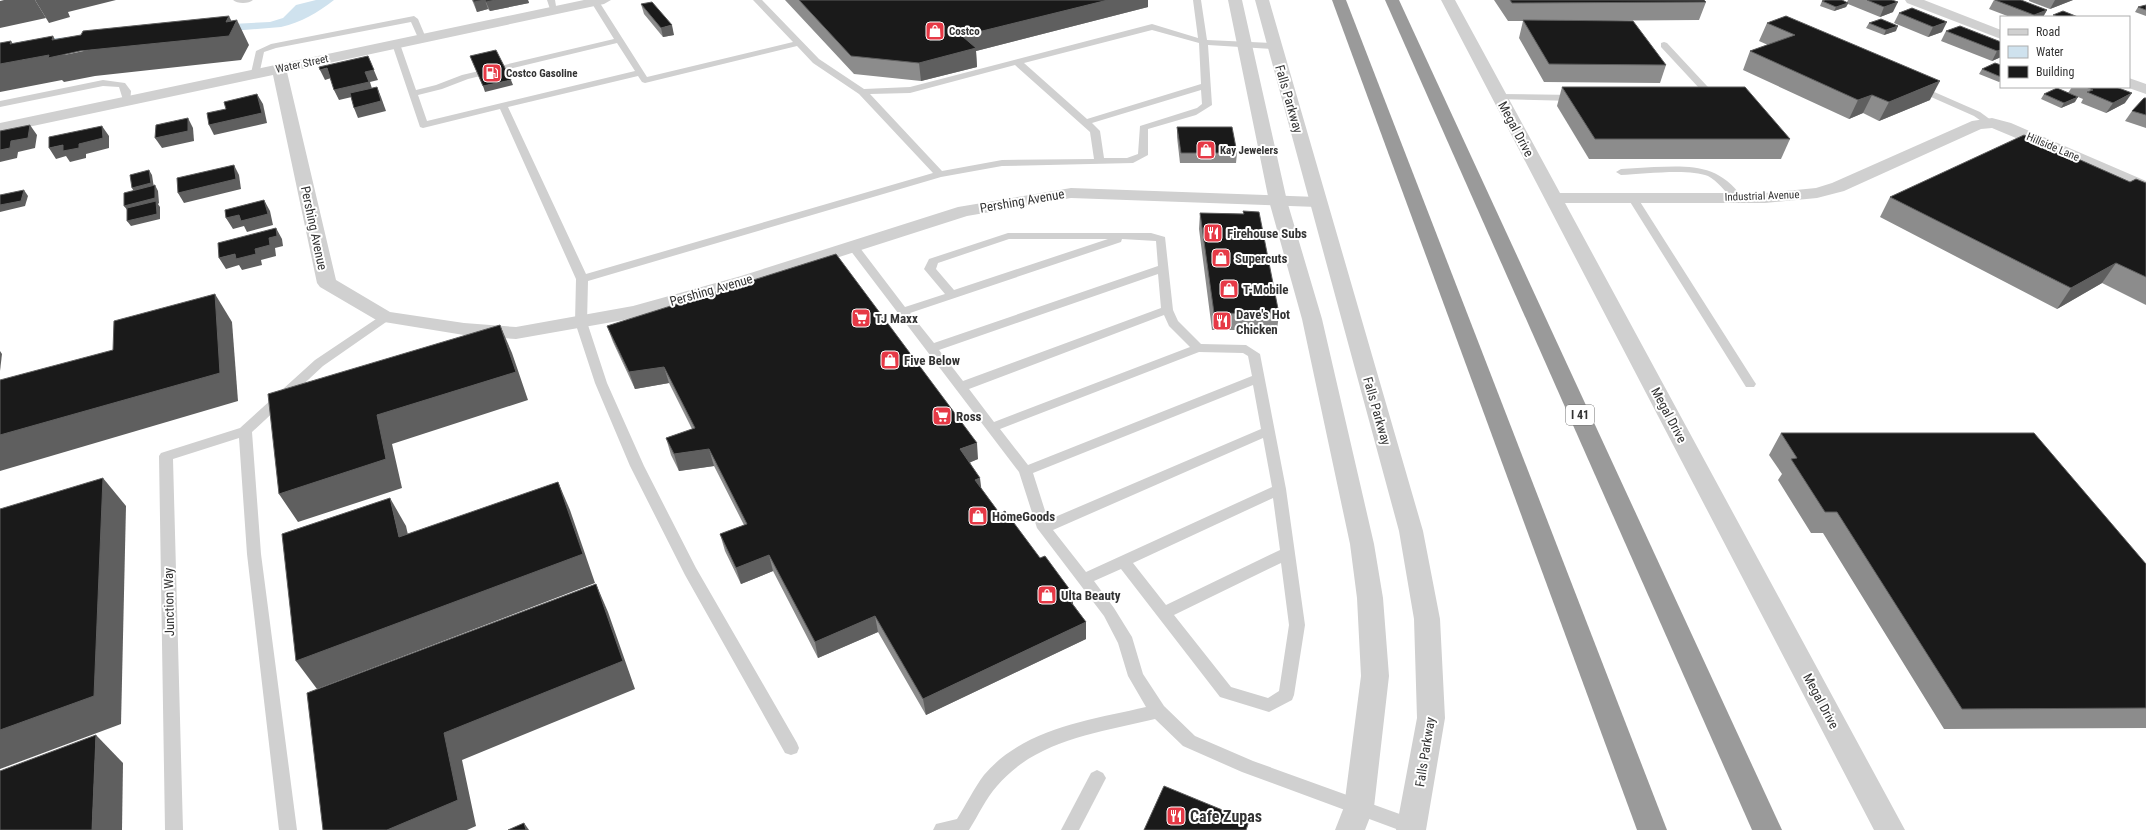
<svg xmlns="http://www.w3.org/2000/svg" width="2146" height="830" font-family="'Roboto Condensed',sans-serif">
<style>
.water{fill:#cfe2ee}
.lines{fill:none;stroke-linecap:round;stroke-linejoin:round}
.service{fill:#d0d0d0;fill-rule:evenodd}
.minor{fill:#d0d0d0;fill-rule:evenodd}
.tertiary{fill:#d0d0d0;fill-rule:evenodd}
.motorway{fill:#9a9a9a;fill-rule:evenodd}
.wall{fill:#8c8c8c}
.shaded-wall{fill:#5f5f5f}
.building{fill:#1a1a1a;stroke:#5f5f5f}
.labels{text-anchor:middle;dominant-baseline:central;stroke-width:4;stroke-linejoin:round;paint-order:stroke}
.far-poi-label{font-size:11px;font-weight:bold;fill:#333;stroke:#fff;text-anchor:start}
.far-street-label{font-size:11px;fill:#333;stroke:#fff}
.shield{fill:#fff;stroke:#707070;stroke-width:1}
.shield-label{font-size:12px;font-weight:bold;fill:#333}
.street-label{font-size:13px;fill:#333;stroke:#fff}
.poi-label{font-size:13px;font-weight:bold;fill:#333;stroke:#fff;text-anchor:start}
.near-poi-label{font-size:16px;font-weight:bold;fill:#333;stroke:#fff;text-anchor:start}
</style>
<rect width="100%" height="100%" fill="#fff"/>
<!-- water -->
<path class="water" d="M316,0H334C317,13 302,22 281,27L157,37L0,46L24,41L193,26L270,22L283,18L296,5Z"/>
<g class="lines">
<!-- service -->
<g class="service">
<path d="M233,0H253C249,4 237,4 233,0Z"/>
<path d="M547,0H555L557,12H551Z"/>
<path d="M592,0H598L647,77L793,42L753,0H762L819,59L864,89L910,87L1152,24L1198,38L1193,0H1201L1207,40L1273,43L1277,46L1273,49L1208,45L1212,105L1196,115L1148,129V155L1133,163L1002,166L941,177L588,281L587,322L607,383L644,466L696,568L797,743L799,748L797,753L791,755L785,753L685,575L630,466L595,383L575,322L576,279L500,109L423,128L420,127L392,44L396,41L400,44L416,90L436,85L462,75L614,39L591,2ZM1152,30L1199,43L1201,84L1087,119L1024,63ZM617,43L635,71L427,121L418,95L442,89L468,79ZM797,46L813,63L859,94L933,173L586,274L508,107L638,76L642,82L645,83ZM1015,65L1090,132L1094,159L1002,160L942,171L870,94L910,93ZM1201,90L1202,104L1197,108L1140,126L1138,154L1127,158H1104L1100,131L1092,123Z"/>
<path d="M414,16L418,19L426,38L425,40H419L411,22L276,48L264,52L259,75H253L251,73L256,51L271,44Z"/>
<path d="M1664,42L1667,43L1707,86L1709,88L1705,96L1690,99V95L1698,92L1699,88L1661,47V43Z"/>
<path d="M103,80L125,83L131,91L130,103H124L119,87L103,86L0,107V101Z"/>
<path d="M1916,84L1980,112L1995,123L1993,125H1987L1974,116L1913,89L1911,87Z"/>
<path d="M1499,94L1575,95L1580,98L1575,101L1496,99V95Z"/>
<path d="M1654,167C1691,166 1718,164 1742,197L1737,200L1733,199C1725,192 1718,181 1708,176C1689,168 1643,174 1621,175L1616,172L1621,169Z"/>
<path d="M1632,194L1637,197L1754,381L1756,384L1754,387H1746L1627,197Z"/>
<path d="M1008,233H1151L1165,237L1173,310L1178,321L1201,344L1246,345L1260,354L1286,489L1305,625L1294,695L1292,700L1269,712L1220,697L1121,569L1094,581L1114,608L1132,637L1143,674L1164,706L1195,736L1253,761L1419,821L1422,827L1421,830H1399L1242,772L1183,746L1155,719C1098,733 1037,739 997,786C986,798 978,816 969,830H933L936,824L957,819C966,805 974,788 984,775C1024,728 1090,720 1146,707L1128,676L1118,643L1104,616L1037,528L1019,472L847,246L853,243L857,244L905,307L945,294L924,269L929,259ZM1009,239H1108L954,290L936,269L938,263ZM1122,239L1156,241L1158,266L934,343L910,313L1121,242ZM1158,274L1161,308L963,381L939,350ZM1164,315L1169,326L1190,347L994,422L969,389ZM1199,352L1243,353L1248,356L1252,376L1028,465L1000,429ZM1253,385L1261,429L1048,520L1033,473ZM1263,438L1272,487L1086,572L1053,530ZM1273,498L1280,550L1166,605L1133,563ZM1281,563L1289,625L1279,691L1268,698L1231,687L1174,615Z"/>
<path d="M385,313L389,314L391,317L389,320L323,366L252,432L261,554L297,830H279L247,554L239,438L173,459L183,830H165L159,456L161,453L240,428L315,360Z"/>
<path d="M1097,770L1103,773L1106,778L1079,830H1061L1091,773Z"/>
</g>
<!-- minor -->
<g class="minor">
<path d="M584,0H611L604,4L287,72L336,280L390,312L464,323L516,327L633,306L741,276L958,207L1071,188L1317,197L1323,198L1326,202L1323,206L1317,207L1071,198L967,216L755,284L635,318L516,339L464,335L378,321L320,287L317,283L273,75L0,133V123Z"/>
<path d="M1441,0H1455L1560,193H1765L1816,188L1832,183L1972,121L1992,118L2011,123L2146,181V192L1992,128L1981,129L1844,191L1817,198L1765,203H1565L1905,830H1874Z"/>
<path d="M1905,0H1924L2001,30V39L1907,3Z"/>
<path d="M2129,78L2146,84V94L2126,87H2129Z"/>
</g>
<!-- tertiary -->
<g class="tertiary">
<path d="M1228,0H1242L1287,201L1322,319L1374,544L1383,598L1389,676L1374,807L1365,830H1335L1344,807L1361,676L1357,598L1350,544L1302,319L1269,201Z"/>
<path d="M1255,0H1269L1423,531L1440,619L1445,718L1426,830H1396L1417,718L1414,619L1399,531Z"/>
</g>
<!-- motorway -->
<g class="motorway">
<path d="M1332,0H1346L1667,830H1637Z"/>
<path d="M1385,0H1399L1782,830H1752Z"/>
</g>
</g>
<!-- wall -->
<g class="wall">
<path d="M472,0H528L529,3L490,11L488,9L477,12Z"/>
<path d="M785,0H1148V7L976,51L977,67L921,81L854,74Z"/>
<path d="M1494,0H1704L1706,2L1699,20L1565,21L1666,65L1660,83L1544,82L1519,38L1523,21H1508Z"/>
<path d="M1848,0H1892L1893,12L1880,17L1848,4L1846,7L1834,11L1820,6L1822,1L1847,2Z"/>
<path d="M1994,0L2047,10L2043,17H2010L1989,9Z"/>
<path d="M2029,0H2073L2050,9L2029,1Z"/>
<path d="M641,4L674,35L663,37L644,14Z"/>
<path d="M2146,5V16L2135,12L2138,7Z"/>
<path d="M1912,8L1942,32L1928,37L1894,23L1899,13Z"/>
<path d="M1786,16L1930,100L1879,121L1863,113L1849,119L1743,70L1750,51L1768,45L1759,41L1767,23Z"/>
<path d="M1869,23L1896,31L1884,35L1866,28Z"/>
<path d="M1946,31L2001,42V57L1992,61L1941,41Z"/>
<path d="M2001,65V81L1999,82L1979,74L1982,69Z"/>
<path d="M1562,87L1790,139L1781,159H1589L1557,106Z"/>
<path d="M2072,87H2116L2125,103L2106,113L2081,103L2083,99L2068,93Z"/>
<path d="M2044,94L2075,102L2061,108L2041,99Z"/>
<path d="M2146,98V128L2125,121L2132,111Z"/>
<path d="M1177,127L1237,153L1236,163H1180L1177,137Z"/>
<path d="M2146,183V305L2102,283L2057,309L1880,217L1890,197Z"/>
<path d="M1243,211L1279,314L1277,330H1212L1199,229L1200,213L1243,214Z"/>
<path d="M607,326L978,459L970,462L981,488L1000,514L1073,604L1086,622V639L926,715L878,632L818,658L773,571L741,584L725,551L720,534L744,525L714,466L679,471L671,455L666,438L692,429L669,383L635,389L613,342Z"/>
<path d="M1781,433L2146,564V728L1944,729L1823,533H1811L1778,480L1782,474L1769,455Z"/>
</g>
<!-- shaded-wall -->
<g class="shaded-wall">
<path d="M4,0H35L46,18L0,28V1Z"/>
<path d="M35,0H116L68,12L70,17L49,23Z"/>
<path d="M485,0L488,9L477,12L474,2Z"/>
<path d="M496,0H528L529,3L490,11L486,2Z"/>
<path d="M1108,0H1148V7L976,51L977,67L921,81L919,63L962,36Z"/>
<path d="M2055,0H2073L2050,9Z"/>
<path d="M1898,2L1893,12L1880,17L1884,7Z"/>
<path d="M1848,3L1846,7L1834,11L1836,7Z"/>
<path d="M2047,10L2043,17H2033L2034,15Z"/>
<path d="M229,16L234,26L237,20L249,45L241,60L95,76L64,82L62,80L0,92V64L10,44L11,41L23,60L52,40L53,36L64,55L226,22Z"/>
<path d="M1947,22L1942,32L1928,37L1933,27Z"/>
<path d="M672,25L674,35L663,37L661,28Z"/>
<path d="M1898,26L1896,31L1884,35L1886,30Z"/>
<path d="M2001,50V57L1992,61L1997,51Z"/>
<path d="M368,56L378,80L370,82L373,92L339,100L334,90L365,72Z"/>
<path d="M327,68L331,78L325,80L320,70Z"/>
<path d="M511,80L513,85L485,92L483,86Z"/>
<path d="M1940,81L1930,100L1879,121L1889,102Z"/>
<path d="M377,87L381,97L386,111L358,118L354,108Z"/>
<path d="M2132,93L2125,103L2106,113L2113,103Z"/>
<path d="M257,94L263,104L267,123L214,135L209,125Z"/>
<path d="M1872,95L1863,113L1849,119L1858,100Z"/>
<path d="M2078,97L2075,102L2061,108L2064,103Z"/>
<path d="M188,118L193,128L194,141L162,148L155,138Z"/>
<path d="M30,125L37,135L35,148L18,152L17,158L0,162V150Z"/>
<path d="M102,126L109,136V148L86,154V158L70,162L66,156L56,159L49,148L63,145L79,144Z"/>
<path d="M234,165L239,175L241,189L184,203L178,193Z"/>
<path d="M149,170L152,175L154,188L135,193L132,188Z"/>
<path d="M155,185L158,191L159,203L158,204L160,207V219L131,226L127,221L128,211L124,206Z"/>
<path d="M24,190L28,196L25,206L0,212V205Z"/>
<path d="M264,200L270,211L273,225L247,232L244,226L233,229L226,218Z"/>
<path d="M276,228L282,239L283,246L275,248L276,256L261,260L262,265L242,270L239,265L226,269L219,258L255,249Z"/>
<path d="M2116,263L2102,283L2057,309L2071,288Z"/>
<path d="M215,294L232,322L238,401L0,471V435Z"/>
<path d="M500,325L512,353L528,400L392,444L402,488L298,522L279,494L377,415Z"/>
<path d="M0,351L2,354L0,371Z"/>
<path d="M664,367L669,383L635,389L629,372Z"/>
<path d="M977,443L978,459L962,466L960,449Z"/>
<path d="M709,449L714,466L679,471L674,454Z"/>
<path d="M103,478L126,506L121,724L0,769V730Z"/>
<path d="M980,478L982,494L975,480Z"/>
<path d="M558,482L570,510L595,583L317,689L296,661Z"/>
<path d="M390,498L406,526L415,566L399,537Z"/>
<path d="M769,555L773,571L741,584L736,568Z"/>
<path d="M596,584L608,612L635,689L462,760L476,826L467,830H387L444,733Z"/>
<path d="M1073,594V610L1067,597Z"/>
<path d="M875,616L878,632L818,658L815,642Z"/>
<path d="M1086,622V639L926,715L923,699Z"/>
<path d="M96,735L123,763L122,830H92Z"/>
<path d="M524,823L529,830H526Z"/>
</g>
<!-- building -->
<g class="building">
<path d="M473,0H496L486,2L485,0L474,2Z"/>
<path d="M799,0H1108L962,36L976,48L919,63L851,56Z"/>
<path d="M1510,0H1704L1706,2L1512,3Z"/>
<path d="M1825,0H1842L1848,3L1836,7L1822,1Z"/>
<path d="M1867,0H1892L1898,2L1884,7Z"/>
<path d="M1995,0H2021L2047,10L2034,15Z"/>
<path d="M652,2L672,25L661,28L641,4Z"/>
<path d="M2146,5V10L2138,7Z"/>
<path d="M1912,8L1947,22L1933,27L1899,13Z"/>
<path d="M2063,11L2078,17H2058L2053,15Z"/>
<path d="M229,16L226,22L237,20L229,36L80,51L48,58L49,55L0,64V43L11,41L10,44L53,36L52,40L81,35L83,31Z"/>
<path d="M1786,16L1940,81L1889,102L1872,95L1858,100L1750,51L1795,35L1767,23Z"/>
<path d="M1881,19L1898,26L1886,30L1869,23Z"/>
<path d="M1523,20L1633,21L1666,65L1549,64Z"/>
<path d="M1960,26L2001,42V50L1997,51L1946,31Z"/>
<path d="M496,50L511,80L483,86L470,56Z"/>
<path d="M368,56L374,70L365,72L369,82L334,90L327,68L320,70L319,67Z"/>
<path d="M1995,63L2001,65V77L1982,69Z"/>
<path d="M377,87L381,101L354,108L350,93Z"/>
<path d="M1562,87H1745L1790,139H1595Z"/>
<path d="M2086,87H2116L2132,93L2113,103L2087,92L2093,90Z"/>
<path d="M2057,88L2078,97L2064,103L2044,94Z"/>
<path d="M257,94L262,113L209,125L207,113L226,109L224,102Z"/>
<path d="M2144,98H2146V115L2132,111Z"/>
<path d="M188,118V131L155,138L156,125Z"/>
<path d="M30,125L28,138L11,141L10,148L0,150V131Z"/>
<path d="M102,126L103,138L79,144V148L63,151V145L49,148V137Z"/>
<path d="M1177,127H1232L1237,153H1181Z"/>
<path d="M2024,135L2130,182L2136,179L2146,183V277L2116,263L2071,288L1890,197Z"/>
<path d="M234,165L236,179L178,193L177,178Z"/>
<path d="M149,170L151,183L132,188L130,175Z"/>
<path d="M155,185V198L124,206V193Z"/>
<path d="M24,190L21,201L0,205V195Z"/>
<path d="M264,200L268,214L241,221L239,215L226,218L225,210Z"/>
<path d="M156,201L157,214L127,221V208Z"/>
<path d="M1243,211L1259,212L1279,314L1214,313L1200,213L1244,214Z"/>
<path d="M276,228L277,236L269,238L270,245L255,249L256,254L236,259L235,254L219,258L218,243Z"/>
<path d="M836,254L977,443L960,449L980,478L975,480L1000,514L1005,511L1040,558L1045,556L1073,594L1067,597L1086,622L923,699L875,616L815,642L769,555L736,568L720,534L747,524L709,449L674,454L666,438L695,428L664,367L629,372L607,326Z"/>
<path d="M215,294L220,373L0,435V380L113,350L114,321Z"/>
<path d="M500,325L516,372L377,415L386,459L279,494L268,394Z"/>
<path d="M1781,433H2034L2146,564V708L1962,709L1837,512H1825L1791,459L1797,458Z"/>
<path d="M103,478L94,696L0,730V509Z"/>
<path d="M558,482L583,554L296,661L282,534L390,498L399,537Z"/>
<path d="M596,584L623,661L444,733L458,800L387,830H323L307,693Z"/>
<path d="M96,735L92,830H0V771Z"/>
<path d="M1164,786L1249,821L1246,830H1144Z"/>
<path d="M524,823L526,830H508Z"/>
</g>
<!-- icons -->
<defs>
<g id="shop-square" transform="scale(1)"><rect x="-9" y="-9" width="18" height="18" rx="4" fill="#e63946" stroke="#fff"/><path d="M-5-2.5h2.3a2.7 3.5 0 0 1 5.4 0H5L5.5 6h-11ZM-1.5-2.5h3a1.5 2.3 0 0 0-3 0Z" fill="#fff"/></g>
<g id="fuel-square" transform="scale(1)"><rect x="-9" y="-9" width="18" height="18" rx="4" fill="#e63946" stroke="#fff"/><path d="M-5.5-6h7V0h2V4h1.3V-2.5L3-4.5l.8-.8L6-3V5H2.5V1h-1V6h-7ZM-4.2-4.7v3.2H.2V-4.7Z" fill="#fff"/></g>
<g id="restaurant-square" transform="scale(1)"><rect x="-9" y="-9" width="18" height="18" rx="4" fill="#e63946" stroke="#fff"/><path d="M-5-6h1v4h1v-4h1v4h1v-4h1v5L-1.5 .5V6h-2V.5L-5-1ZM5-6V6H3V1.5H1.5Q1.5-4 5-6Z" fill="#fff"/></g>
<g id="supermarket-square" transform="scale(1)"><rect x="-9" y="-9" width="18" height="18" rx="4" fill="#e63946" stroke="#fff"/><path d="M-6-5.5h2.5l.6 2H6L4.5 2H-2.5L-4.4-4H-6ZM-1.5 3.2a1.3 1.3 0 1 0 .1 0ZM3 3.2a1.3 1.3 0 1 0 .1 0Z" fill="#fff"/></g>
</defs>
<g fill-rule="evenodd">
<use href="#shop-square" x="935" y="31"/>
<use href="#fuel-square" x="492" y="73"/>
<use href="#shop-square" x="1206" y="150"/>
<use href="#restaurant-square" x="1213" y="233"/>
<use href="#shop-square" x="1221" y="258"/>
<use href="#shop-square" x="1229" y="289"/>
<use href="#supermarket-square" x="861" y="318"/>
<use href="#restaurant-square" x="1222" y="321"/>
<use href="#shop-square" x="890" y="360"/>
<use href="#supermarket-square" x="942" y="416"/>
<use href="#shop-square" x="978" y="516"/>
<use href="#shop-square" x="1047" y="595"/>
<use href="#restaurant-square" x="1176" y="816"/>
</g>
<g class="labels">
<!-- far-poi labels -->
<g class="far-poi-label">
<text x="949" y="31">Costco</text>
<text x="506" y="73">Costco Gasoline</text>
<text x="1220" y="150">Kay Jewelers</text>
</g>
<!-- far-street labels -->
<g class="far-street-label">
<text transform="translate(302 64) rotate(-12)">Water Street</text>
<text transform="translate(2053 147) rotate(23)">Hillside Lane</text>
<text transform="translate(1762 196) rotate(-2)">Industrial Avenue</text>
</g>
<!-- shield labels -->
<rect class="shield" x="1566" y="405" width="28" height="20" rx="3"/>
<g class="shield-label">
<text x="1580" y="415">I 41</text>
</g>
<!-- street labels -->
<g class="street-label">
<text transform="translate(1289 99) rotate(74)">Falls Parkway</text>
<text transform="translate(1516 129) rotate(62)">Megal Drive</text>
<text transform="translate(1022 201) rotate(-10)">Pershing Avenue</text>
<text transform="translate(314 228) rotate(78)">Pershing Avenue</text>
<text transform="translate(711 290) rotate(-16)">Pershing Avenue</text>
<text transform="translate(1377 411) rotate(74)">Falls Parkway</text>
<text transform="translate(1669 415) rotate(62)">Megal Drive</text>
<text transform="translate(169 602) rotate(-91)">Junction Way</text>
<text transform="translate(1821 701) rotate(62)">Megal Drive</text>
<text transform="translate(1425 752) rotate(-81)">Falls Parkway</text>
</g>
<!-- poi labels -->
<g class="poi-label">
<text x="1227" y="233">Firehouse Subs</text>
<text x="1235" y="258">Supercuts</text>
<text x="1243" y="289">T-Mobile</text>
<text x="1236" y="314">Dave's Hot<tspan x="1236" dy="15">Chicken</tspan></text>
<text x="875" y="318">TJ Maxx</text>
<text x="904" y="360">Five Below</text>
<text x="956" y="416">Ross</text>
<text x="992" y="516">HomeGoods</text>
<text x="1061" y="595">Ulta Beauty</text>
</g>
<!-- near-poi labels -->
<g class="near-poi-label">
<text x="1190" y="816">Cafe Zupas</text>
</g>
</g>
<!-- legend -->
<rect x="2000" y="16" width="130" height="72" fill="#ffffff" stroke="#adadad"/>
<rect x="2008" y="29" width="20" height="6" fill="#d0d0d0" stroke="#adadad"/>
<text x="2036" y="36" font-size="12" fill="#333333">Road</text>
<rect x="2008" y="46" width="20" height="12" fill="#cfe2ee" stroke="#adadad"/>
<text x="2036" y="56" font-size="12" fill="#333333">Water</text>
<rect x="2008" y="66" width="20" height="12" fill="#1a1a1a" stroke="#adadad"/>
<text x="2036" y="76" font-size="12" fill="#333333">Building</text>
</svg>
